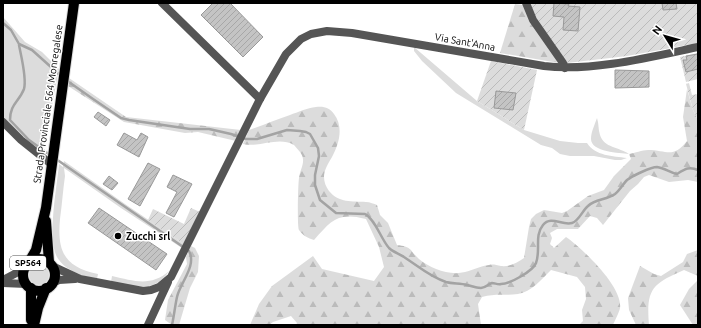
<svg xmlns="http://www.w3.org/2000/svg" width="701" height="328" font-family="Ubuntu,sans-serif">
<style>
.green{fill:#dcdcdc}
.forest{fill:url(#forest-firs)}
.garden{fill:url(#garden-furrows)}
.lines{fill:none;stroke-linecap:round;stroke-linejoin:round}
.stream{stroke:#a3a3a3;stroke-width:2.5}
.building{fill:url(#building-hatch);stroke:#999}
.major-casing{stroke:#dbdbdb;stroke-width:12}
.minor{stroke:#555;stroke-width:8}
.major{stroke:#000;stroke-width:10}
.poi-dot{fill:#000;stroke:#fff;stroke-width:1.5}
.labels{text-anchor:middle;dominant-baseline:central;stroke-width:3;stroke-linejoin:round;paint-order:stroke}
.shield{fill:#fff;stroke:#4c4c4c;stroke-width:1}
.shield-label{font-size:9px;font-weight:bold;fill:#000}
.street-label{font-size:10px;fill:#000;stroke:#fff}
.poi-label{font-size:10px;font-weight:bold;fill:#000;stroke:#fff;text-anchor:start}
</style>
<defs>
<pattern id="forest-firs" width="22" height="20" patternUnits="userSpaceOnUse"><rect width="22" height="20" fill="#dcdcdc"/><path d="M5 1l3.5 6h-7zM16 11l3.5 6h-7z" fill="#bbb"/></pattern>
<pattern id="garden-furrows" width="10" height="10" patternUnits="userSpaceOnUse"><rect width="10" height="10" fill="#dcdcdc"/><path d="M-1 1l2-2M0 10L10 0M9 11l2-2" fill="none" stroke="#bbb"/></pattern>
<pattern id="building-hatch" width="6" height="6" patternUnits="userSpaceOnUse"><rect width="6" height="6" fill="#c4c4c4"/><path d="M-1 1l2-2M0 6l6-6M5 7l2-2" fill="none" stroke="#a7a7a7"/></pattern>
</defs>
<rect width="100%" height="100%" fill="#fff"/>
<!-- green -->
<g class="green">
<path d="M3,17L25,42L42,52L59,69L43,153L32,145L3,117Z"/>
<path d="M414,47L477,101L524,130L560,141L578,143H587C595,156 613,156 627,158L621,160H615L594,156H570L560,154L552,148L541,145L456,93L422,61L414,51Z"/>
<path d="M597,118C599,124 598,129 600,135C604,148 619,147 629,154C620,153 591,152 591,139C591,132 595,124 597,118Z"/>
<path d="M64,161L125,204L184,244L182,248L121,208L64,168L65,176C63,190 62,204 60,219C57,251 64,267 98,274L97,279C83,276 65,271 57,257C47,239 57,186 59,164L63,167Z"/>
<circle cx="39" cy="275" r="10"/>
<path d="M169,271C154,294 134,286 111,282L112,276C134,281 151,287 169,271Z"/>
</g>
<!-- forest -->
<g class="forest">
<path d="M515,4L523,5L559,63L500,53Z"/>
<path d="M69,78L126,117L241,130L236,141L198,132L185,133L124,122L68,86Z"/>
<path d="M687,89L693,110L698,120V182L688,180L669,182L649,175L644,177L638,184L630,191L603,225L597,218L590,216L578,229H557L550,233L552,238L550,244L554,248L566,237C582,248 623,287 620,308C619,313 615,320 613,325H579L583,321L582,310L586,299L585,287L577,277L551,270C542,279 531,292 518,294C505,296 496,293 482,297L478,304L481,325H296L297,323L291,316L273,322L269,325H250L259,304L272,286L313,256L322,269L374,281L384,267L379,247L366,219C337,212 332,220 314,240C308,238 303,236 299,230C297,227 298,184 299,178C300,169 307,161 300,152C298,150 296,147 294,145C278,136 260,148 243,144L249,130C263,125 276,120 290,115C298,112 307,108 316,107C324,106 330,108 334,114C344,127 339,144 332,157C328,164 324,170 324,177C324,182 326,187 329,191C339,203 352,201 366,202C370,202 374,204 377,205L380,215L388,223L397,245C413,247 409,250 419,259C431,269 450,276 465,272C473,270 480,266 489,265C493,264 496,265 501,266C509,267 517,263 524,258L529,227L531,219L536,214L544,210L562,213L567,211L588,196L604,190L614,176L631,159L629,154C635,153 642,150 648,150C667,150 673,159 687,141L683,117Z"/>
<path d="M191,246L195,248L199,256L198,272L190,288L179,325H172L165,320L168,300L187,264L186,257Z"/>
<path d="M698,250V276L684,270C652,284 646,289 649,325H636L629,310L628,298L640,266L654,274L661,276L683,262L687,254Z"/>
<path d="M698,280V325H693L680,305L689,289Z"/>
</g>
<!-- garden -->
<g class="garden">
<path d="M529,3H698V43L627,56L567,63L539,23Z"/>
<path d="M698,53V79L686,82L680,57Z"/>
<path d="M491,61L537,70L524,130L477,101Z"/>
<path d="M689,83L692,95L698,94V120L693,110L686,84Z"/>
<path d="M191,208L200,212L184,244L148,220L153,209L184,224Z"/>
</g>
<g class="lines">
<!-- stream -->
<g class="stream">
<path d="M3,23L11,30L19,44L32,50L61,76"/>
<path d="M19,45C21,56 27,78 24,89C19,102 10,104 10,120L29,140L50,155"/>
<path d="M66,80L93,99L121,118L129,120L190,129H209L231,134L246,139H257L287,130L300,131L306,132L310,134L318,148L319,156L315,175V185L320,200L336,213L365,214C375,219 381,239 389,248C393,252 400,254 404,257C418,266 430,277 446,282C453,284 460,283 467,285C472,286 475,288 481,288C486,288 488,284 492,283C495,283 498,285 501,284C510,284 533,271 536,263C541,250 534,236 543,225C551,215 562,226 572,223C579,221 582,211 588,206C595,199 607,200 615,194C620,190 623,184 627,180C632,176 651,167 657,167C665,168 670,173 677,174C685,169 689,166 698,170"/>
<path d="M56,159L189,251C197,266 180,283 177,297C175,306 174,316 172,325"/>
</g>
</g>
<!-- building -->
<g class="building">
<path d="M213,3H230L263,37L243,57L201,15Z"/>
<path d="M554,3L569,4L568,6L580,7L578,31L563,30L564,17L553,16Z"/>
<path d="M662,3H676L677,9L663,10Z"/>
<path d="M698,54V69L686,72L683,60H687L686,56Z"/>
<path d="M615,70L649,71V87L615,88Z"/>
<path d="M496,91L516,93L513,110L494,108Z"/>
<path d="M98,112L110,120L106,126L94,117Z"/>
<path d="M124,133L137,140L141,133L148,137L139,157L117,145Z"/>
<path d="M148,163L160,169L140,206L128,199Z"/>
<path d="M173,175L192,184L174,217L166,213L177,192L167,187Z"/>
<path d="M109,176L118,183L112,190L103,184Z"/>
<path d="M99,208L167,254L156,270L88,223Z"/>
</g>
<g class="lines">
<!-- major casing -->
<g class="major-casing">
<g id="major">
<path d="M46,221L49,262"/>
<circle cx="39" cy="275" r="16"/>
<path d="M29,262L36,250L46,208L74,3"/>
<path d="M31,288V320"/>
<path d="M34,325L38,308L46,288"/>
</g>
</g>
<!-- minor -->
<g class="minor">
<path d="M162,3L260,99"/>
<path d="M526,3L533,20L563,63L565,68"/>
<path d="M3,122L21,140L51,164"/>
<path d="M52,266L80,279L143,291L151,290L159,287L171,277L260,99L286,54L301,39L311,34L327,31L352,33L544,66C591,72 651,57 698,47"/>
<path d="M3,280L24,269"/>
<path d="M3,283L26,284"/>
<path d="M52,283L59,280L75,279"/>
<path d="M148,325L168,282"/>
</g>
<!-- major -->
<use href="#major" class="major"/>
</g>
<!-- markers -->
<circle class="poi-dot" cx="118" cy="236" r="4"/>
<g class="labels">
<!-- shield labels -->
<rect class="shield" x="10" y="256" width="36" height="14" rx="3"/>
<g class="shield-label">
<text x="28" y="263">SP564</text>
</g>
<!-- street labels -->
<g class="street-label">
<text transform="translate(465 42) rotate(10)">Via Sant'Anna</text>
<text transform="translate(48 104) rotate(-82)">Strada Provinciale 564 Monregalese</text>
</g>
<!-- poi labels -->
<g class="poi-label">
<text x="126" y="236">Zucchi srl</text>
</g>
</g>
<!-- border -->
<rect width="701" height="328" fill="none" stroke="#000000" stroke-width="8"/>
<!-- north arrow -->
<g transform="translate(665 36) rotate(307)" stroke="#ffffff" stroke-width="3" paint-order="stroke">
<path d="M0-3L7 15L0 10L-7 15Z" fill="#000000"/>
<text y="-6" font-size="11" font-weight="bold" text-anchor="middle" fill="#000000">N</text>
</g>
</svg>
